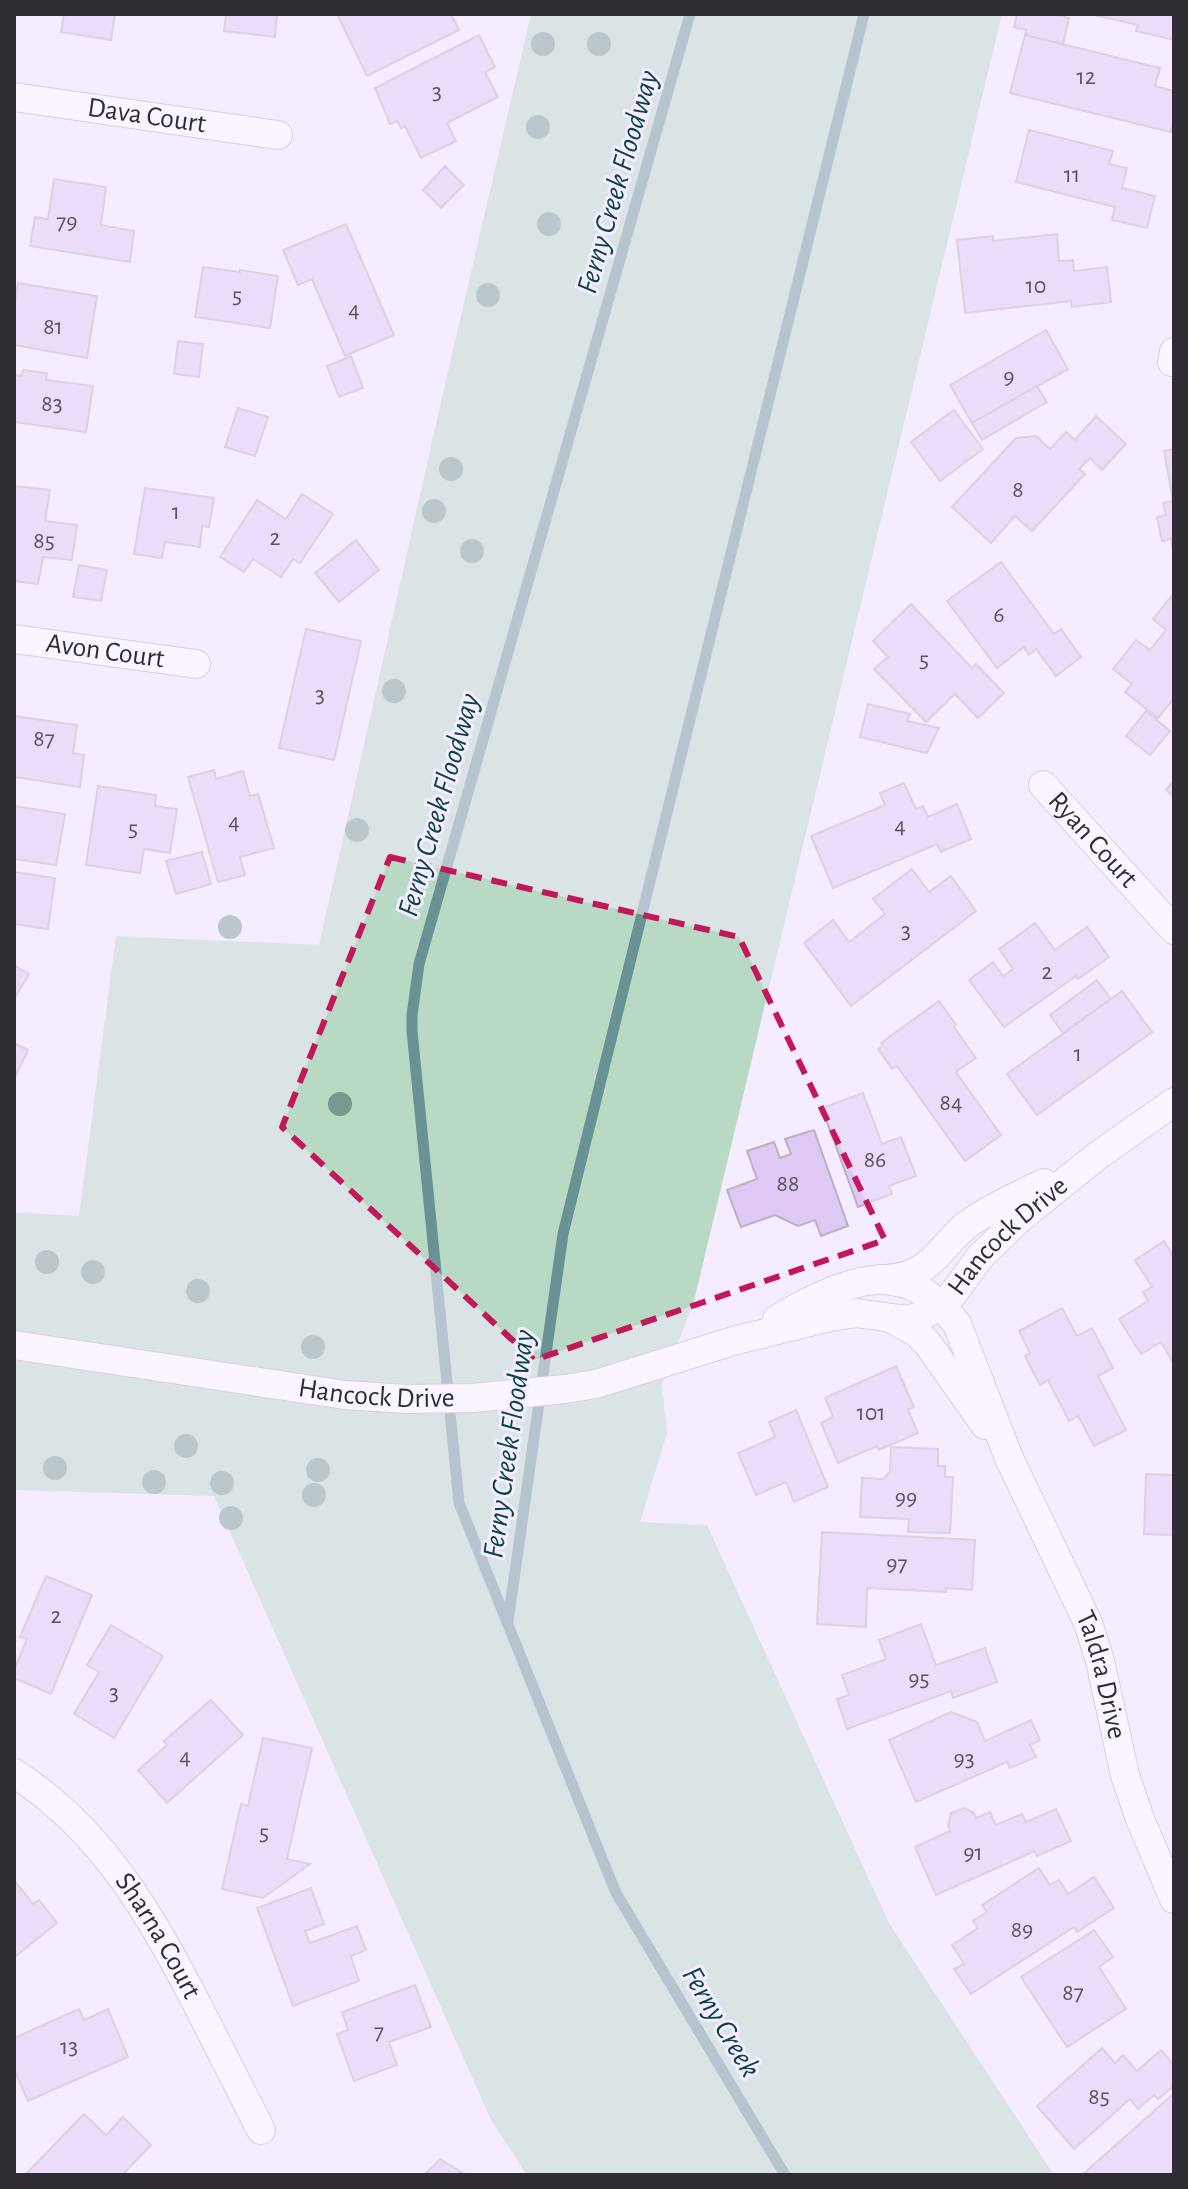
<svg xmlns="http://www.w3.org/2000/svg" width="1188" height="2189" font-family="'Alegreya Sans',sans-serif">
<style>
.green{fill:#b8d9c3}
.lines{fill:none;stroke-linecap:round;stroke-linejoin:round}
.stream{stroke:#689294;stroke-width:11}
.building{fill:#dec9f4;stroke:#b9b1c2;stroke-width:2}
.minor-casing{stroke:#b3abbc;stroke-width:30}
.minor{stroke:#fff;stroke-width:28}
.tree{fill:#759a8e}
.marked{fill:none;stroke:#c2185b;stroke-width:6;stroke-dasharray:16 10;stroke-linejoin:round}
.labels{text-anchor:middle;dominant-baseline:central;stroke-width:6;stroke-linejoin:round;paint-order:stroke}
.number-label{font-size:24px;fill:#5b5363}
.street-label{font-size:28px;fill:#2f2c33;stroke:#f5ecff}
.water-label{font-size:30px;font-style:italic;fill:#0b4445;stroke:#f5ecff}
</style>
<rect width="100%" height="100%" fill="#f5ecff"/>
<!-- green -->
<path class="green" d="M531,14H1002L694,1301L662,1385L667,1433L640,1522L707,1525L889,1923L1054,2175H527L491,2120L214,1496L14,1490V1212L79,1216L116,936L319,945L440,406Z"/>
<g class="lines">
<!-- stream -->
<g class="stream">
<path d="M690,14L419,964L412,1015V1031L459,1503L616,1893L785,2175"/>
<path d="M508,1621L563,1234L864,14"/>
</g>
</g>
<!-- building -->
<g class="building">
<path d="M64,14H115L111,40L61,32Z"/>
<path d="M226,14H277L275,37L224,31Z"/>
<path d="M343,14H451L459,30L367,76L338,16Z"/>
<path d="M1017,14H1054L1069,18L1063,44L1025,35L1026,30L1014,27Z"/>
<path d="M1090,14H1174V40L1136,31L1138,25Z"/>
<path d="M479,35L495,67L485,72L498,97L447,123L456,141L421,158L405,126L401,128L397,121L390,124L375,88Z"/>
<path d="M1025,35L1160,68L1155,86L1174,91V121L1171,132L1010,93Z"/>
<path d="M1029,130L1113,151L1109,164L1127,168L1122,188L1155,196L1147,228L1112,220L1115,207L1016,182Z"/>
<path d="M445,166L464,185L441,208L423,190Z"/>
<path d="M54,179L106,187L101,225L134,231L130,262L30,246L35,217L48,219Z"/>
<path d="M346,224L394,335L345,356L312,279L298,285L283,250Z"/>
<path d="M1057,234L1059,261L1073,260L1074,271L1107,267L1111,302L1072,307L1071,301L965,313L957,240L993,236V241Z"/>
<path d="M203,267L240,272V270L278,276L270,328L195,317Z"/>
<path d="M18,283L97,296L87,358L14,345V308Z"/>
<path d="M1046,330L1068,369L972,423L950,385Z"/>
<path d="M178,341L203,344L199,377L174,374Z"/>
<path d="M351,356L363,388L339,397L327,366Z"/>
<path d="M23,370L47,373L46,380L93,386L86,432L14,422V375L21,376Z"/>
<path d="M1037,386L1047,402L982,440L972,423Z"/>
<path d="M238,408L268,417L255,456L225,447Z"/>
<path d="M954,410L983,449L940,481L911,442Z"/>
<path d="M1096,416L1126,444L1102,470L1090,458L1079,469L1085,474L1032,531L1015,516L991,543L952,507L1016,438L1036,436L1050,449L1066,432L1075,440Z"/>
<path d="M1174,449V554L1171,539L1162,541L1157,517L1166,515L1163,503L1173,501L1164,451Z"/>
<path d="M14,486L50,490L45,521L77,525L72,560L43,557L38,584L14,581Z"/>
<path d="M145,488L214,498L209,527L202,526L200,547L165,542L162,558L134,554Z"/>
<path d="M302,494L333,514L300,563L293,559L281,577L253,559L244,572L220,557L257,500L286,519Z"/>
<path d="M356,540L379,570L339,602L315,573Z"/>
<path d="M1001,562L1054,634L1061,629L1081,657L1056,676L1036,649L1029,655L1024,647L997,668L947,601Z"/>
<path d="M79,565L107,570L101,601L73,597Z"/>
<path d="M1173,594L1174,698L1158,718L1125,692L1132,684L1113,669L1136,640L1150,650L1166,630L1153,619Z"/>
<path d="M911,604L972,668L976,664L1004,693L978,718L955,694L926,722L874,669L888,657L873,641Z"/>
<path d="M306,629L361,641L334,760L279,748Z"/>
<path d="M868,704L910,714L907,721L939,728L927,753L860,737Z"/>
<path d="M1146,711L1170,731L1150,755L1126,736Z"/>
<path d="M14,716L77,725L73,753L84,755L80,787L14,777Z"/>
<path d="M214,770L216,779L243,771L250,796L258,794L274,848L240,857L245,875L218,882L188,777Z"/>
<path d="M1174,780V797L1166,790Z"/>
<path d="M904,783L916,809L923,806L928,817L957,804L971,839L941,852L937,844L833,888L811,836L885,805L880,793Z"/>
<path d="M98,786L156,795L155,806L177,809L170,853L144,849L140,873L86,865Z"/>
<path d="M14,806L65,814L56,865L14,859Z"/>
<path d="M202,852L211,884L176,894L166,861Z"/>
<path d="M912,869L929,892L951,876L976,911L851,1006L804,943L833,920L849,942L885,914L873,899Z"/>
<path d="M14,872L55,878L48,929L14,924Z"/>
<path d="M1035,923L1055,950L1087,927L1109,957L1078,979L1076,976L1004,1027L969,980L993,962L1003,976L1013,969L999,949Z"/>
<path d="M14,965L29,974L14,999Z"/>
<path d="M1097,980L1111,999L1063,1033L1050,1015Z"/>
<path d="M1122,991L1152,1032L1037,1115L1007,1074Z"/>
<path d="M939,1001L956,1025L954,1027L976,1058L956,1072L1001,1135L965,1161L897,1066L892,1069L878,1049L883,1046L881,1043Z"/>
<path d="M14,1043L28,1050L14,1079Z"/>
<path d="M863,1093L882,1144L901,1137L916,1176L889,1186L892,1194L858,1207L822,1108Z"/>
<path d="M814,1130L848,1226L821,1236L815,1220L798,1226L775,1215L741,1227L727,1190L757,1179L747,1151L774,1142L780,1158L791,1154L785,1139Z"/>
<path d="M1164,1241L1174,1257V1364L1161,1342L1141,1354L1119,1319L1148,1301L1143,1292L1152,1287L1135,1260Z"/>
<path d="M1062,1308L1077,1336L1092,1328L1113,1368L1098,1376L1126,1430L1094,1446L1078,1416L1069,1421L1048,1380L1040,1385L1025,1356L1030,1353L1019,1331Z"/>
<path d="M896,1366L914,1407L908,1410L918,1433L879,1450L877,1446L838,1463L821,1423L833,1417L825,1398Z"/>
<path d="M796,1410L828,1487L794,1502L786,1482L756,1495L738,1453L775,1437L769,1422Z"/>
<path d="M891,1447L938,1449V1466H945V1477H953L950,1533L908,1532L909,1519L860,1517L862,1478L883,1479L890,1472Z"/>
<path d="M1146,1474L1174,1475V1535L1144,1534Z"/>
<path d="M822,1532L975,1540L972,1590L946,1588V1592L867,1588L866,1627L817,1624Z"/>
<path d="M46,1576L92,1595L51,1694L14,1678V1670L27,1639L20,1637Z"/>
<path d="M921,1624L936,1665L985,1648L997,1682L953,1698L951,1691L847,1729L837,1699L849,1695L842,1675L886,1659L879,1640Z"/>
<path d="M111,1625L163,1656L114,1738L74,1714L99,1672L87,1665Z"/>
<path d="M211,1700L243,1735L167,1803L138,1770L167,1745L164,1741Z"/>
<path d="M951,1712L977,1722L985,1741L1031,1720L1040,1740L1030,1745L1036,1757L1010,1768L1007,1762L916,1802L889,1740Z"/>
<path d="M263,1738L312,1748L287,1859L310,1864L263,1898L222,1889L241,1804L248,1806Z"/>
<path d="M964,1808L974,1813L976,1818L990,1812L996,1825L1022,1814L1026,1822L1056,1809L1071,1841L1037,1856L1035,1851L936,1895L915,1847L950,1831L948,1825L951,1813Z"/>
<path d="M1039,1868L1050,1885L1059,1880L1068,1894L1094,1877L1114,1908L1077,1932L1074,1927L971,1994L954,1969L964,1964L952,1945L978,1928L973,1921L987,1912L982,1905Z"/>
<path d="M14,1880L33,1904L39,1900L57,1923L16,1956L14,1954Z"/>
<path d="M311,1888L324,1924L305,1931L310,1943L357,1926L366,1950L351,1956L359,1981L293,2006L257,1908Z"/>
<path d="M1094,1930L1113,1957L1099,1967L1126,2009L1067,2047L1021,1977Z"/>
<path d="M415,1985L431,2027L389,2042L397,2065L354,2081L337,2034L348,2030L342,2012Z"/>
<path d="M79,2009L84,2020L108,2009L128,2057L28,2101L14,2069V2038Z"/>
<path d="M1102,2048L1115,2063L1123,2055L1137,2071L1161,2050L1174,2065V2086L1158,2099L1154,2095L1138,2109L1130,2099L1074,2149L1037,2106Z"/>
<path d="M1172,2095L1174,2098V2175H1082Z"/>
<path d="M84,2114L106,2135L123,2117L151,2145L122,2175H25Z"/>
<path d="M440,2159L466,2175H424Z"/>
</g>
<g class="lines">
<!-- minor casing -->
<g class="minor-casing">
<g id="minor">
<path id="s1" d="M14,97L278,135"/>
<path d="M1172,362L1174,352"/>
<path id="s2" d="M14,639L196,664"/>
<path id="s3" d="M1043,785L1174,930"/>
<path id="s4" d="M881,1279L907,1284L924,1292L941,1305L957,1324L1009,1458L1088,1623L1100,1661L1125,1775L1140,1819L1174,1899"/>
<path d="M890,1318L917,1333L928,1344L985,1425"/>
<path d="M777,1319C803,1304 831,1289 861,1282C879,1278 898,1281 915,1272C937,1262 949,1238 969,1223C992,1207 1019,1195 1044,1183"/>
<path id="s5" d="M14,1345L345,1395L406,1399L473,1398L565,1389L596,1384L733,1341L830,1317L856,1313L907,1320L924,1315L941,1305L953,1294L980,1257L1019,1219L1097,1156L1174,1102"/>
<path id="s6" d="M14,1773C103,1830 153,1918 200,2010C220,2050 241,2090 261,2130"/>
</g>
</g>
<!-- minor -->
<use href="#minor" class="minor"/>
</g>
<!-- trees -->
<g class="tree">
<circle cx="543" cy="44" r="12"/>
<circle cx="599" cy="44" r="12"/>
<circle cx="538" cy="127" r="12"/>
<circle cx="549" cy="224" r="12"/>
<circle cx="488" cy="295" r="12"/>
<circle cx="451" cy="469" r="12"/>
<circle cx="434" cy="511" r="12"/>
<circle cx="472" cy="551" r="12"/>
<circle cx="394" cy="691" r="12"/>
<circle cx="357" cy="830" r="12"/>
<circle cx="230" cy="927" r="12"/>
<circle cx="340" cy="1104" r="12"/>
<circle cx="47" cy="1262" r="12"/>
<circle cx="93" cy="1272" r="12"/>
<circle cx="198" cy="1291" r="12"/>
<circle cx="313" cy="1347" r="12"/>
<circle cx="186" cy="1446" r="12"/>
<circle cx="55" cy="1468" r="12"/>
<circle cx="318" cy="1470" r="12"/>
<circle cx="154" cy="1482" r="12"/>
<circle cx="222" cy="1483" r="12"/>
<circle cx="314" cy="1495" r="12"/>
<circle cx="231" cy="1518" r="12"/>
</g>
<!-- marked area -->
<path d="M0 0H1188V2189H0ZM390,857L739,937L885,1240L534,1360L282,1127Z" fill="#f5ecff" fill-opacity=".55" fill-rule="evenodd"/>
<path class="marked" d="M390,857L739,937L885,1240L534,1360L282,1127Z"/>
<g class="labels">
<!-- number labels -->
<g class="number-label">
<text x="1086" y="77">12</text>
<text x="437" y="92">3</text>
<text x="1072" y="175">11</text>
<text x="67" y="222">79</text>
<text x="1036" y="286">10</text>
<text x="237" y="296">5</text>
<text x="354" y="310">4</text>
<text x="53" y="327">81</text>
<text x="1009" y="377">9</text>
<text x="52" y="404">83</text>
<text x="1018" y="490">8</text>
<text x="176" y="512">1</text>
<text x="275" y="538">2</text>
<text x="44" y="541">85</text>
<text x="999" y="615">6</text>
<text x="924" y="660">5</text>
<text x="320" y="695">3</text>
<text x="44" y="739">87</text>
<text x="234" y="822">4</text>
<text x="900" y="826">4</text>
<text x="133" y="829">5</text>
<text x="906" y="931">3</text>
<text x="1047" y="972">2</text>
<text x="1078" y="1054">1</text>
<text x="951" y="1103">84</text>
<text x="875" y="1160">86</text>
<text x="788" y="1184">88</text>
<text x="871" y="1413">101</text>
<text x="906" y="1498">99</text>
<text x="897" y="1564">97</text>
<text x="56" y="1616">2</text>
<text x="919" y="1679">95</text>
<text x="114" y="1693">3</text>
<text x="185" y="1757">4</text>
<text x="964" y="1759">93</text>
<text x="264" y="1833">5</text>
<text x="973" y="1853">91</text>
<text x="1022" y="1930">89</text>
<text x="1073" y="1993">87</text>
<text x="379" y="2032">7</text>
<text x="69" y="2047">13</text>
<text x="1099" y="2097">85</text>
</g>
<!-- street labels -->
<g class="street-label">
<text stroke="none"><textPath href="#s1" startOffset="134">Dava Court</textPath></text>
<text stroke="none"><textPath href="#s2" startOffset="92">Avon Court</textPath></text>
<text stroke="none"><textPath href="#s3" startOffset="74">Ryan Court</textPath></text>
<text stroke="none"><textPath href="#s5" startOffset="1042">Hancock Drive</textPath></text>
<text stroke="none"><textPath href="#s5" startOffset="366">Hancock Drive</textPath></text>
<text stroke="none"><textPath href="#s4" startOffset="472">Taldra Drive</textPath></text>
<text stroke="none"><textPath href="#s6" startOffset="220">Sharna Court</textPath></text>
</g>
<!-- water labels -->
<g class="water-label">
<text transform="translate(618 182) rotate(-74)">Ferny Creek Floodway</text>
<text transform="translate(439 805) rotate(-74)">Ferny Creek Floodway</text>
<text transform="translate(509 1444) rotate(-82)">Ferny Creek Floodway</text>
<text transform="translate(721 2022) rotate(59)">Ferny Creek</text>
</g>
</g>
<!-- border -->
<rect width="1188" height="2189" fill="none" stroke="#2f2c33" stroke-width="32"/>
</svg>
